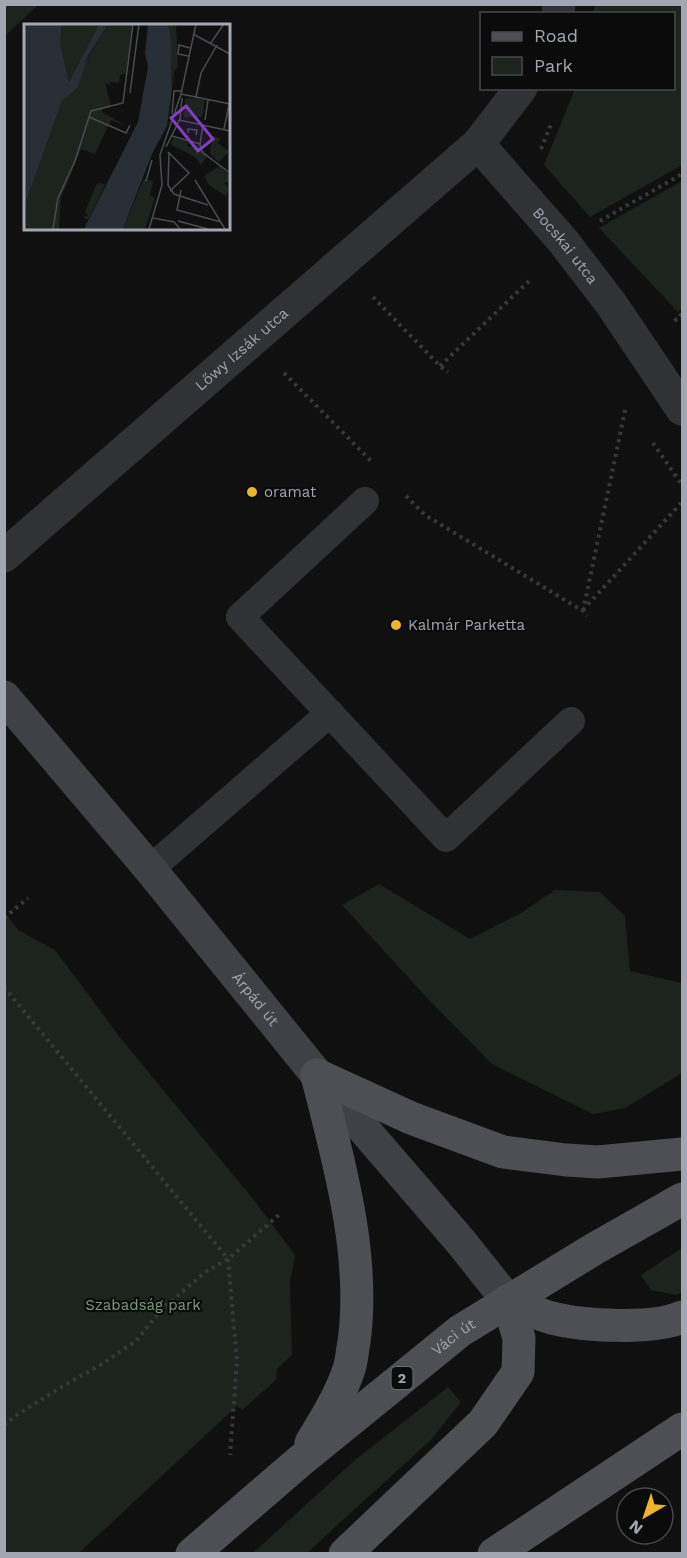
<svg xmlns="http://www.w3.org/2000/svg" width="687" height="1558" font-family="'Work Sans',sans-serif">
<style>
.green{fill:#1c241d}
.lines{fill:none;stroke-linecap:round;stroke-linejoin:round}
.path{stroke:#37393d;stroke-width:4;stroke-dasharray:3 4.5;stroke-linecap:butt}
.service{stroke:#313236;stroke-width:28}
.minor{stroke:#313236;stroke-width:33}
.secondary{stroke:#3f4146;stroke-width:33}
.primary{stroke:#4d4f55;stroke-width:33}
.poi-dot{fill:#efb52a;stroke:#0b0b0c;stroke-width:2}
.labels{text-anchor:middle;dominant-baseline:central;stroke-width:4.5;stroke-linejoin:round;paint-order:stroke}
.shield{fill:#0b0b0c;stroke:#747880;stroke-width:1.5}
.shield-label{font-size:14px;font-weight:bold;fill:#a1a6b2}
.street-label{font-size:15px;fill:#a1a6b2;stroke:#0b0b0c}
.poi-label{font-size:15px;fill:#a1a6b2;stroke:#0b0b0c;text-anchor:start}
.park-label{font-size:15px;fill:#789d7c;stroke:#0b0b0c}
.inset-road{fill:none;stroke:#4a4c51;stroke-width:1.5}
.view{fill:#813ebd;fill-opacity:0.15;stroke:#813ebd;stroke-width:3}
.inset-edge{fill:none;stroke:#a1a6b2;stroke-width:3}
</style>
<rect width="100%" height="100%" fill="#101011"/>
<!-- green -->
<g class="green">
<path d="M5,4H38V5L5,36Z"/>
<path d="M595,5H682V165L590,217L544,165L575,89L674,88V14L593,13Z"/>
<path d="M682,181V308L678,312L599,228Z"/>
<path d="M379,884L470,939L521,913L555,890L600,892L625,916L630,971L682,983V1073L625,1108L593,1114L492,1064L428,999L342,905Z"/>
<path d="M5,913L18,930L55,950L122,1040L253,1199L295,1255L290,1282L292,1355L277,1369L276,1380L242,1410L237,1406L79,1553H5Z"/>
<path d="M682,1248V1292L676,1295L651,1290L641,1275Z"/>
<path d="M448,1387L461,1402L431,1440L345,1518L307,1553H253L355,1460Z"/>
</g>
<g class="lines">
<!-- path -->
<g class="path">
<path d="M541,149L552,122"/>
<path d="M600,221L682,174"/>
<path d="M373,297L440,366L448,372"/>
<path d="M675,318L676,320L682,314"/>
<path d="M440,366L531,279"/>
<path d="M284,373L371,461"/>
<path d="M653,443L682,485"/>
<path d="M406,496L425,515L583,611L587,616"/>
<path d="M583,610L682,502"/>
<path d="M583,611L626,406"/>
<path d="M4,918L28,898"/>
<path d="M4,987L228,1259L237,1361L230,1455"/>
<path d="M4,1425L15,1416L63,1386L102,1364L136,1341L161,1310L204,1273L228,1259L280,1214"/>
</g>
<!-- service -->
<g class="service">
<path d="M365,501L240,617L446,838L571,721"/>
<path d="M150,869L330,713"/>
</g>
<!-- minor -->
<g class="minor">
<path d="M558,14L559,4"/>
<path id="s1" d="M478,144L563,241L612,305L682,409"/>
<path id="s2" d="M4,556L478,144L521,88"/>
</g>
<!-- secondary -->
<path class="secondary" id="s3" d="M4,697L150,869L317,1075L461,1242L508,1301"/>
<!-- primary -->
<g class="primary">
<path d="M317,1075L411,1118L503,1152L566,1160L598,1162L682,1154"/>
<path d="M508,1301C522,1306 537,1314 552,1318C583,1326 654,1330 682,1317"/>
<path d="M311,1443C325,1420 341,1394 349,1369C352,1361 352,1351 354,1342C366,1254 338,1159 317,1075"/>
<path id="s4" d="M192,1554L300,1461L460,1331L594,1249L682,1199"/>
<path d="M345,1554L483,1423L518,1372L519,1338L508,1301"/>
<path d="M494,1554L682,1429"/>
</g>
</g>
<!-- markers -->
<g class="poi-dot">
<circle cx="252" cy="492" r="6"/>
<circle cx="396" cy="625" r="6"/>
</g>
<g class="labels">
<!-- shield labels -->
<rect class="shield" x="391.5" y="1367" width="21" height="22" rx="4.5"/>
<g class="shield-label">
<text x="402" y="1378">2</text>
</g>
<!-- street labels -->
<g class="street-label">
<text stroke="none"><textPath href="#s1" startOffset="134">Bocskai utca</textPath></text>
<text stroke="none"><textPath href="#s2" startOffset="315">Lőwy Izsák utca</textPath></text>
<text stroke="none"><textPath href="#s3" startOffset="393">Árpád út</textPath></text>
<text stroke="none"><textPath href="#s4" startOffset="340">Váci út</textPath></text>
</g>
<!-- poi labels -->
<g class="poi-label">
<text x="264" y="492">oramat</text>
<text x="408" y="625">Kalmár Parketta</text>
</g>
<!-- park labels -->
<g class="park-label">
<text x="143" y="1305">Szabadság park</text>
</g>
</g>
<!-- overview -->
<g transform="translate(24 24)">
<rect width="206" height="206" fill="#101011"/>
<path d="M38,0H75L45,58L36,18ZM84,0L108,1L102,50L96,51L95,59L86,58V62L81,58L87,82L79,83L78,88L103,102L87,96L71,130L57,125L37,174L35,205H0V183L38,77ZM144,0H152L154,43L150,47V66ZM171,74L181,76L178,93H160L161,75ZM188,112L196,114L194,119L205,128L195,138L186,130ZM150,114L164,118V123L174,121L184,131L177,141L171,133L146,120ZM196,142L205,151V158L200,159L205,164L202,172L185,161L180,152ZM86,151L64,196L59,193L64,192L61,188L73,159L82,160ZM120,155L129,157L126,171L131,174L121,205H99Z" fill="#1c241d"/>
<path d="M0,0H38L36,18L45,58L75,0H84L64,32L54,63L38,77L0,183ZM124,0H144L147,15L148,66L143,102L128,130L99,205H60L114,98L124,43L121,30Z" fill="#272e35"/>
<path class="inset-road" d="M169,10L206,30M186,20L200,0M164,32L154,30L155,21L166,24M106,69L115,0M157,70L206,80M172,73L177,49L193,21M148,90L150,67H157M65,93L102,109L106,101M155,96L206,107M181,96L184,76M200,105L206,76M164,109V105L173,106L172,111M148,112L176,120M176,120L178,128L206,149M176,120L179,101M142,123L156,95L158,74M144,128L165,149L146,167M145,128L144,161L150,170L184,181M171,156L201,205M122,157L128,136M157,166L153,186L197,198M129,194L150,198L156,205M154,197L184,205M29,205L34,174L51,137L67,87L99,79L109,0M125,205L138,161L136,131L157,70L172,0"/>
<path class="view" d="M162,82L189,115L174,127L147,94Z"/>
<rect width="206" height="206" class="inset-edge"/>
</g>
<!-- border -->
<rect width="687" height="1558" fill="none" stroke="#a1a6b2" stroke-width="12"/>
<!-- legend -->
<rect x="480" y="12" width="195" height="78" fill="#0b0b0c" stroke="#47494e" stroke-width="1.5"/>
<rect x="492" y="32" width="30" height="9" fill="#4d4f55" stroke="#47494e" stroke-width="1.5"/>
<text x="534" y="42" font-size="18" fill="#a1a6b2">Road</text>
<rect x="492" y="57" width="30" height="18" fill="#1c241d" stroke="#47494e" stroke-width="1.5"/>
<text x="534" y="72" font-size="18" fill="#a1a6b2">Park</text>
<!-- north arrow -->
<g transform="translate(645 1516) rotate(219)"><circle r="28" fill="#0b0b0c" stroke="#47494e" stroke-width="1.5"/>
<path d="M0-4.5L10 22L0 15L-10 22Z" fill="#efb52a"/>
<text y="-9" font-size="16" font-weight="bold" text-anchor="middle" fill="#a1a6b2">N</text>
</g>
</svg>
